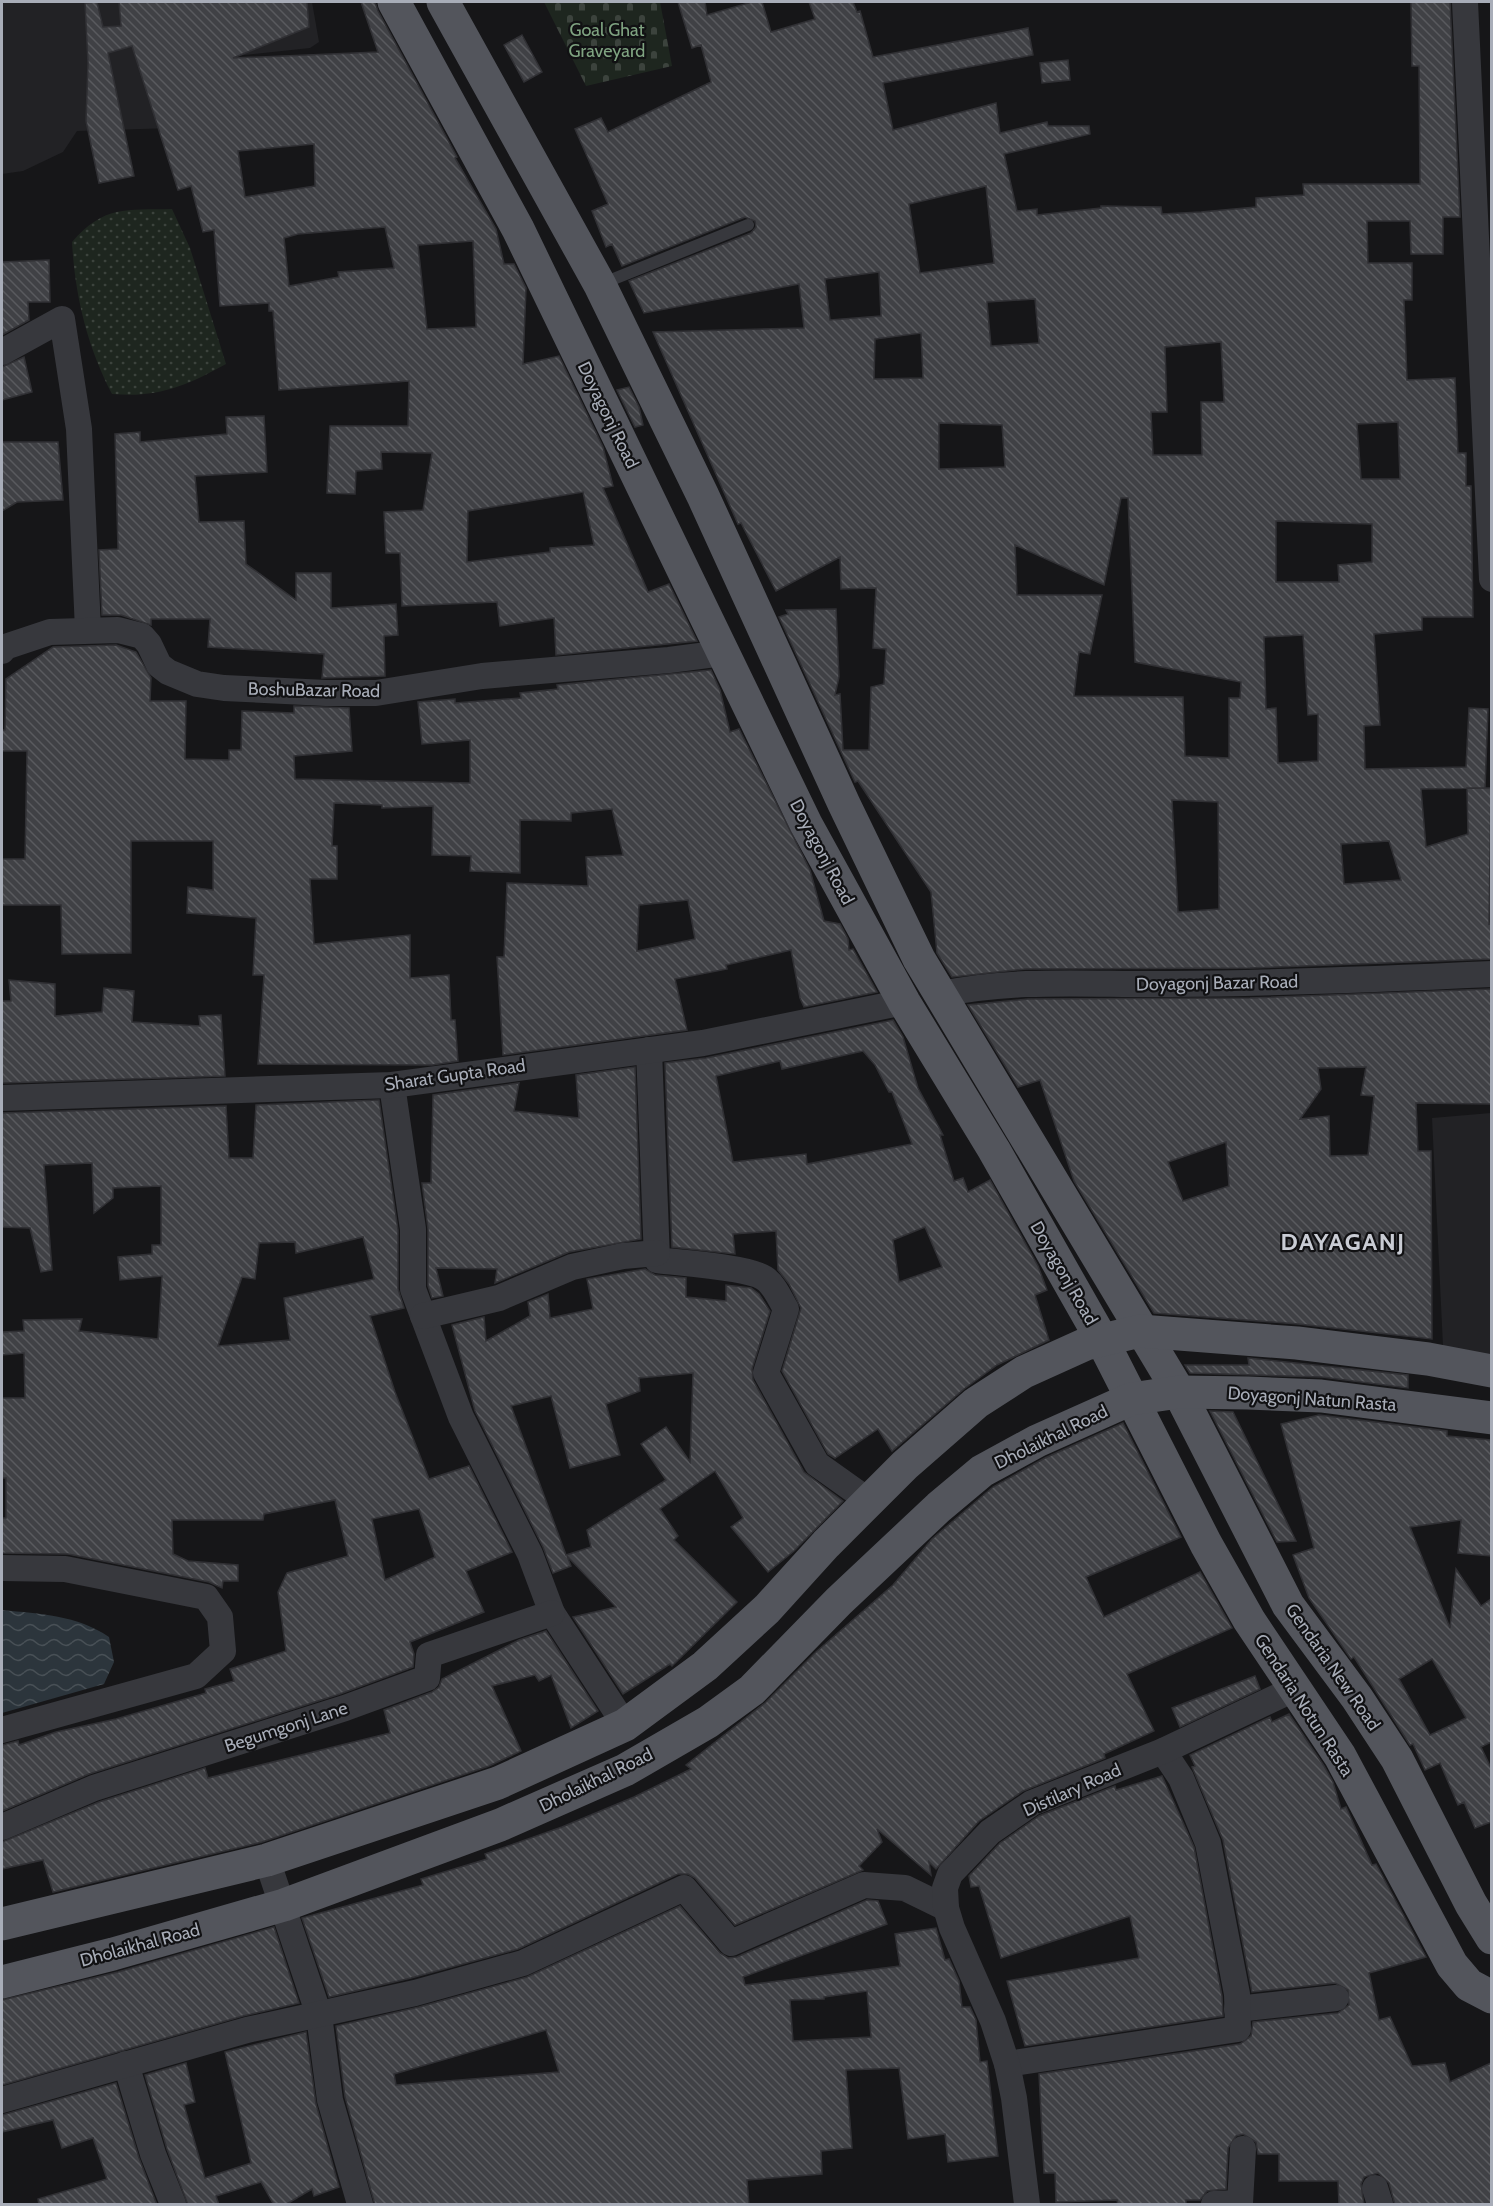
<svg xmlns="http://www.w3.org/2000/svg" width="1493" height="2206" font-family="Cabin,sans-serif">
<style>
.built{fill:#222225}
.grass{fill:url(#grass-dots)}
.cemetery{fill:url(#cemetery-stones)}
.water{fill:url(#water-waves)}
.building{fill:url(#building-back-hatch);stroke:#303034;stroke-width:1.5;fill-rule:evenodd}
.lines{fill:none;stroke-linecap:round;stroke-linejoin:round}
.service{stroke:#37383d;stroke-width:12}
.minor{stroke:#37383d;stroke-width:26}
.primary{stroke:#53555c;stroke-width:33}
.labels{text-anchor:middle;dominant-baseline:central;stroke-width:4.5;stroke-linejoin:round;paint-order:stroke}
.park-label{font-size:18px;fill:#7fa381;stroke:#111113}
.street-label{font-size:18px;fill:#a8adb8;stroke:#111113}
.district-label{font-size:24px;font-weight:bold;letter-spacing:1.5px;fill:#c9ccd4;stroke:#111113}
</style>
<defs>
<pattern id="grass-dots" width="8" height="8" patternUnits="userSpaceOnUse" patternTransform="scale(1.5)"><rect width="8" height="8" fill="#1e261f"/><path d="M2 2h.1M6 6h.1" fill="none" stroke="#3c433d" stroke-width="1.8" stroke-linecap="round"/></pattern>
<pattern id="cemetery-stones" width="16" height="16" patternUnits="userSpaceOnUse" patternTransform="scale(1.5)"><rect width="16" height="16" fill="#1e261f"/><path d="M2 7V4a2 2 0 0 1 4 0v3zM10 15v-3a2 2 0 0 1 4 0v3z" fill="#3c433d"/></pattern>
<pattern id="water-waves" width="16" height="10" patternUnits="userSpaceOnUse" patternTransform="scale(1.5)"><rect width="16" height="10" fill="#2c353c"/><path d="M0 5q4-4 8 0t8 0" fill="none" stroke="#485056"/></pattern>
<pattern id="building-back-hatch" width="6" height="6" patternUnits="userSpaceOnUse" patternTransform="scale(1.5)"><rect width="6" height="6" fill="#404145"/><path d="M-1 5l2 2M0 0l6 6M5-1l2 2" fill="none" stroke="#595a5e"/></pattern>
</defs>
<rect width="100%" height="100%" fill="#161618"/>
<!-- built -->
<g class="built">
<path d="M2,2H312L319,42L310,48L180,62L173,128L77,131L63,152L23,171L2,174Z"/>
<path d="M1491,1113V1357L1443,1346L1432,1118Z"/>
</g>
<!-- grass -->
<path class="grass" d="M172,209L190,248L226,364C186,386 158,398 112,394C87,346 75,296 72,242C104,205 126,210 172,209Z"/>
<!-- cemetery -->
<path class="cemetery" d="M544,2H660L672,66L586,86Z"/>
<!-- water -->
<path class="water" d="M2,1610C40,1614 77,1615 109,1637L114,1662L104,1684L2,1713Z"/>
<!-- building -->
<g class="building">
<path d="M97,2L103,27L121,26L119,2H307L309,27L233,58L378,52L361,2H375L378,11L457,157L455,158L496,229L504,264H514L526,288L523,364L559,356L603,447L613,486L603,488L648,592L669,584L697,641L556,655L554,618L500,626L497,602L402,606L400,553H386L384,512L423,510L432,453L381,452L382,469L356,471L355,494L327,493L330,426H408L409,381L279,390L273,311H269V303L220,306L214,230L203,232L191,186L178,190L132,46L108,53L134,176L99,183L86,121L88,63L85,3ZM314,144L315,186L245,197L238,151ZM385,227L394,268L338,272L339,277L289,286L284,238L298,234ZM473,241L476,327L427,329L418,245ZM583,492L594,545L550,548V552L467,562L468,511Z"/>
<path d="M678,2H705L707,15L752,2H762L771,32L815,19L809,2H853L857,12L860,11L873,57L1028,28L1033,55L883,83L893,130L996,103L1000,133L1047,122L1048,126H1089L1090,134L1004,154L1017,211L1037,209V215L1101,208V206L1161,207L1162,214L1201,212L1256,207V198L1304,195L1303,184H1420L1419,66H1412L1411,2H1450L1460,217H1443V254H1411L1410,221H1367L1368,263H1412V300H1404L1407,380L1455,378L1458,453H1466V486H1471L1473,617H1422V630L1374,634L1380,725L1364,726L1365,769L1466,767L1469,708L1488,709L1485,788L1421,789L1426,847L1468,834L1467,788H1491L1489,924L1491,923V959L1250,968L1026,969L952,977L937,953L931,892L858,781L855,782L779,617L788,614L786,610L836,609L839,677L835,695L840,694L843,750H869L871,687L884,684L886,649L873,648L876,588L841,589L840,557L776,591L741,523L738,524L653,332L804,328L799,284L644,313L629,281L751,233L756,227L755,221L745,217L622,266L612,244L606,247L592,211L608,204L575,129L601,118L608,132L711,82L701,45L692,48ZM986,186L994,263L920,273L909,204ZM879,272L881,316L830,320L825,279ZM1035,299L1039,343L991,346L987,302ZM921,333L923,378L874,379L875,339ZM1221,342L1224,402H1201L1202,455H1153L1151,412H1167L1165,347ZM1398,422L1400,479H1361L1357,424ZM939,423L1002,425L1005,467L939,469ZM1121,498H1128L1135,662L1241,682L1240,698H1229V758L1185,756L1183,697L1074,696L1079,652L1090,654L1102,595H1017L1015,545L1104,585ZM1276,521L1372,524V562L1338,565L1339,582H1276ZM1303,635L1308,715L1318,714V761L1278,763L1276,708L1266,709L1264,637ZM1172,800L1218,802L1219,909L1178,912ZM1389,841L1401,880L1344,884L1341,844Z"/>
<path d="M522,35L542,72L524,82L504,45Z"/>
<path d="M1068,60L1070,80L1042,83L1040,63Z"/>
<path d="M49,260L50,302H28L29,320L2,335V262Z"/>
<path d="M24,357L32,392L2,400V367Z"/>
<path d="M629,387L639,407L643,425L635,427L617,390Z"/>
<path d="M264,416L267,472L195,476L199,522L244,521L246,564L296,600V573H331V608L396,604L398,635L384,636L385,676L322,678L324,654L208,647L210,619H151V625L121,615H102L99,550L118,549L115,434L140,432V442L227,434L226,417Z"/>
<path d="M2,442H58L63,500L17,502L2,511Z"/>
<path d="M116,645L136,652L151,678L150,701H186L185,759L229,760V750H241L242,711L294,713V706L349,708L352,751L294,756L295,779L470,783V740L422,744L418,702L455,699V703L521,698L520,693L558,689L557,685L711,670L720,690L730,732L739,729L810,870L824,921L840,924L848,939L849,950L853,949L877,992L804,1007L800,998L791,950L726,965L727,969L675,979L687,1030L503,1055L497,957H504L507,883L588,886L586,857L623,855L612,809L571,813V821L520,820V873L470,871L471,856L432,855L433,806L382,808V805L334,803L332,846H337V879H310L314,944L410,935V978L449,975L451,1020H455L458,1061L432,1065L258,1064L264,975H253L256,918L187,913L188,887L213,890V841H131V953L62,954L61,905H2V859H25L27,751H2V730H5L6,679L53,647ZM688,900L695,939L637,951L639,905Z"/>
<path d="M9,980L55,984V1016L102,1012L104,988L134,991L132,1022L200,1026L199,1016L221,1015L225,1076L2,1083V1001H11Z"/>
<path d="M1491,989V1104L1416,1103L1418,1151H1431L1432,1339L1298,1324L1154,1313L1074,1181L1040,1080L1018,1087L968,1005L1028,999L1250,998ZM1366,1067L1361,1095L1374,1096L1368,1155L1330,1156L1329,1116L1300,1119L1321,1089L1318,1068ZM1226,1142L1229,1186L1183,1201L1168,1162Z"/>
<path d="M893,1020L903,1037L918,1088L943,1135H940L954,1181L963,1178L968,1192L990,1180L1038,1266L1047,1290L1035,1295L1049,1340L997,1365L964,1389L892,1451L878,1429L835,1458L828,1454L782,1371L801,1308L789,1284L778,1270L776,1231L733,1234L735,1254L672,1247L665,1063L706,1058ZM863,1051L875,1065L889,1092H892L912,1144L807,1164L806,1154L733,1162L716,1076L780,1061L782,1069ZM925,1227L942,1267L899,1282L893,1240Z"/>
<path d="M635,1067L641,1239L569,1252L495,1283L497,1269L436,1268L443,1296L432,1298L428,1286V1229L422,1183H431L433,1095L519,1083L514,1111L579,1118L576,1075Z"/>
<path d="M379,1100L398,1230V1289L404,1308L370,1316L395,1392L429,1479L469,1466L512,1552L466,1571L484,1612L410,1642L414,1654L413,1667L340,1694L89,1774L2,1811V1745L18,1741L19,1745L56,1732L116,1719L206,1693L205,1689L234,1681L230,1669L286,1651L278,1592L287,1573L348,1556L335,1500L264,1514L263,1520H172L173,1554L188,1561L238,1565V1581H223L222,1588L209,1582L68,1554L2,1553V1518H6V1478H2V1398H25L24,1353L2,1355V1332L24,1331L23,1320L82,1319L79,1331L158,1339L162,1276L120,1280L118,1257L152,1254V1245H161V1186L113,1188V1198L94,1213L92,1163L44,1165L52,1270L41,1272L30,1228L2,1227V1113L226,1106L229,1158H253L256,1105ZM363,1237L374,1279L284,1298L290,1340L218,1346L242,1277L255,1279L259,1243L295,1242L296,1253ZM419,1509L435,1557L385,1580L372,1519Z"/>
<path d="M645,1269L655,1275L686,1278V1297L726,1301V1285L751,1288L759,1294L770,1311L752,1369L753,1380L804,1472L843,1501L794,1551L768,1572L731,1527L743,1518L715,1471L660,1509L678,1536L674,1540L737,1602L672,1666L670,1664L623,1694L573,1617L616,1607L567,1556L571,1566L553,1573L543,1547L475,1411L452,1325L484,1317L486,1341L530,1316L528,1302L548,1294L550,1318L593,1309L587,1279ZM693,1373L690,1462L666,1427L641,1444L666,1480L587,1530L591,1547L566,1555L511,1406L551,1396L570,1468L620,1455L606,1404L640,1391L639,1378Z"/>
<path d="M1248,1358L1408,1375V1388L1322,1377L1190,1373L1185,1365H1249Z"/>
<path d="M1210,1411L1233,1412L1296,1541L1277,1542Z"/>
<path d="M1319,1415L1447,1431V1436L1491,1440V1556L1458,1553L1461,1520L1410,1527L1450,1628L1456,1569L1481,1606L1491,1599V1742L1481,1747L1491,1768V1822L1475,1828L1464,1802L1458,1805L1440,1763L1425,1770L1413,1744L1410,1745L1354,1657L1351,1659L1309,1598L1293,1555L1314,1548L1281,1424ZM1432,1659L1466,1718L1430,1735L1399,1679Z"/>
<path d="M1123,1423L1181,1537L1086,1577L1104,1617L1200,1572L1232,1628L1127,1674L1154,1731L1104,1754L1105,1758L1023,1791L979,1821L936,1869L929,1862L931,1875L877,1829L882,1842L859,1866L863,1870L735,1925L695,1878L688,1874H678L518,1949L411,1978L329,1997L302,1918L423,1885L421,1879L487,1859L485,1854L562,1827L634,1797L691,1769L686,1765L765,1703L816,1652L893,1585L932,1539L993,1487L1045,1458Z"/>
<path d="M546,1631L598,1711L571,1728L551,1675L539,1681L535,1675L492,1686L521,1751L489,1766L262,1842L53,1892L43,1860L2,1869V1842L99,1802L205,1768L208,1778L390,1733L384,1710L432,1692L439,1687L442,1679L519,1640Z"/>
<path d="M1255,1676L1260,1689L1180,1727L1172,1708Z"/>
<path d="M1289,1714L1324,1766L1333,1782L1341,1809L1346,1807L1372,1865L1376,1864L1426,1957L1369,1973L1379,2020L1390,2017L1412,2066L1445,2063L1450,2082L1491,2063V2205H1395L1389,2183L1378,2173L1364,2177L1361,2184L1364,2205H1339L1338,2181H1279V2154H1258L1256,2142L1243,2134L1236,2136L1228,2148L1226,2189L1207,2191L1200,2200H1186V2205H1118L1117,2200L1056,2202L1055,2173H1044L1039,2074L1240,2044L1251,2036L1253,2022L1338,2013L1349,2005L1348,1990L1335,1983L1252,1992L1223,1840L1192,1767L1195,1766L1190,1755L1270,1717L1272,1722Z"/>
<path d="M1162,1776L1194,1847L1222,1996L1223,2016L1025,2046L1007,1981L1139,1958L1130,1916L1001,1958L979,1886L971,1887L969,1876L1000,1843L1039,1816L1115,1786L1116,1790Z"/>
<path d="M867,1900L878,1901L887,1924L743,1977L745,1985L900,1966L895,1934L936,1928L945,1960L949,1959L959,1981L962,2007H970L976,2020L980,2062L987,2061L998,2156L948,2162L945,2134L908,2139L899,2068L846,2070L852,2148L821,2151L822,2174L747,2180L749,2205H375L345,2097L336,2026L419,2007L527,1977L680,1906L720,1953L728,1958L737,1957ZM867,1991L871,2037L793,2041L790,2000L824,1999V1997ZM546,2030L559,2072L396,2085L394,2074Z"/>
<path d="M274,1927L299,2003L243,2016L2,2085V2000L118,1972Z"/>
<path d="M306,2032L316,2104L339,2187L314,2196L312,2189L285,2205H274L261,2182L216,2196L219,2205H188L167,2149L145,2075L186,2063L195,2102L184,2105L205,2178L251,2163L225,2052Z"/>
<path d="M116,2083L139,2158L157,2205H39L38,2199L107,2179L93,2138L62,2148L53,2120L2,2132V2115Z"/>
</g>
<g class="lines">
<!-- service -->
<path class="service" d="M601,284L748,225"/>
<!-- minor -->
<g class="minor">
<path d="M1465,2L1492,579"/>
<path d="M2,352L62,319L79,429L88,630"/>
<path d="M2,651L5,647L50,632L118,630L142,636L149,644L159,665L168,672L197,684L224,688L326,693H376L482,676L669,660L723,653"/>
<path d="M942,994C1017,978 1094,985 1169,984C1277,983 1384,979 1492,974"/>
<path d="M649,1050L657,1260C679,1263 748,1267 764,1278C774,1284 780,1299 786,1309L766,1373L817,1464L869,1501"/>
<path d="M392,1085L413,1229V1289L423,1316L461,1417L530,1554L552,1613L625,1725"/>
<path d="M2,1098L392,1085L703,1043L904,1002"/>
<path d="M423,1316L499,1298L572,1267L623,1256L657,1253"/>
<path d="M2,1568L65,1569L206,1597L220,1617L223,1651L196,1676L2,1730"/>
<path d="M2,1827L94,1788L345,1708L427,1678L429,1655L552,1613"/>
<path d="M267,1860L319,2015L330,2100L360,2204"/>
<path d="M1237,2009L1336,1998"/>
<path d="M126,2064L153,2154L173,2204"/>
<path d="M1007,2064L1238,2029L1237,1994L1208,1843L1181,1778L1163,1751"/>
<path d="M2,2100L247,2030L415,1993L523,1963L684,1888L731,1943L864,1885L905,1888L946,1908"/>
<path d="M1375,2188L1380,2204"/>
<path d="M1027,2204L1014,2098L1007,2064L993,2021L952,1928L946,1908L945,1888L950,1874L990,1832L1032,1803L1163,1751L1294,1689"/>
<path d="M1214,2204L1240,2203L1243,2149"/>
</g>
<!-- primary -->
<g class="primary">
<path d="M394,2L518,229L806,824L904,1002L994,1150L1102,1340L1206,1544L1249,1620L1340,1756L1452,1965L1469,1985L1492,1997"/>
<path d="M443,2L600,285L703,496L844,804L919,959L1179,1392L1288,1605L1357,1698L1397,1759L1471,1904L1492,1938"/>
<path d="M2,1924L267,1860L498,1783L625,1725L705,1666L767,1609L826,1544L905,1465L976,1403L1024,1372L1086,1344L1140,1331L1297,1343L1428,1359L1492,1371"/>
<path d="M2,1982L113,1954L284,1905L500,1825L625,1770L708,1722L752,1690L839,1601L939,1507L982,1471L1037,1441L1131,1399L1179,1392L1248,1393L1321,1396L1492,1418"/>
</g>
</g>
<g class="labels">
<!-- park labels -->
<g class="park-label">
<text x="607" y="30">Goal Ghat<tspan x="607" dy="21">Graveyard</tspan></text>
</g>
<!-- street labels -->
<g class="street-label">
<text transform="translate(608 415) rotate(64)">Doyagonj Road</text>
<text transform="translate(314 690) rotate(1)">BoshuBazar Road</text>
<text transform="translate(822 852) rotate(62)">Doyagonj Road</text>
<text transform="translate(1217 983) rotate(-1)">Doyagonj Bazar Road</text>
<text transform="translate(455 1075) rotate(-8)">Sharat Gupta Road</text>
<text transform="translate(1064 1273) rotate(60)">Doyagonj Road</text>
<text transform="translate(1312 1399) rotate(4)">Doyagonj Natun Rasta</text>
<text transform="translate(1051 1437) rotate(-26)">Dholaikhal Road</text>
<text transform="translate(1333 1667) rotate(55)">Gendaria New Road</text>
<text transform="translate(1304 1705) rotate(57)">Gendaria Notun Rasta</text>
<text transform="translate(286 1727) rotate(-18)">Begumgonj Lane</text>
<text transform="translate(596 1780) rotate(-26)">Dholaikhal Road</text>
<text transform="translate(1072 1790) rotate(-24)">Distilary Road</text>
<text transform="translate(140 1945) rotate(-15)">Dholaikhal Road</text>
</g>
<!-- district labels -->
<g class="district-label">
<text x="1343" y="1241">DAYAGANJ</text>
</g>
</g>
<!-- border -->
<rect width="1493" height="2206" fill="none" stroke="#a8adb8" stroke-width="6"/>
</svg>
